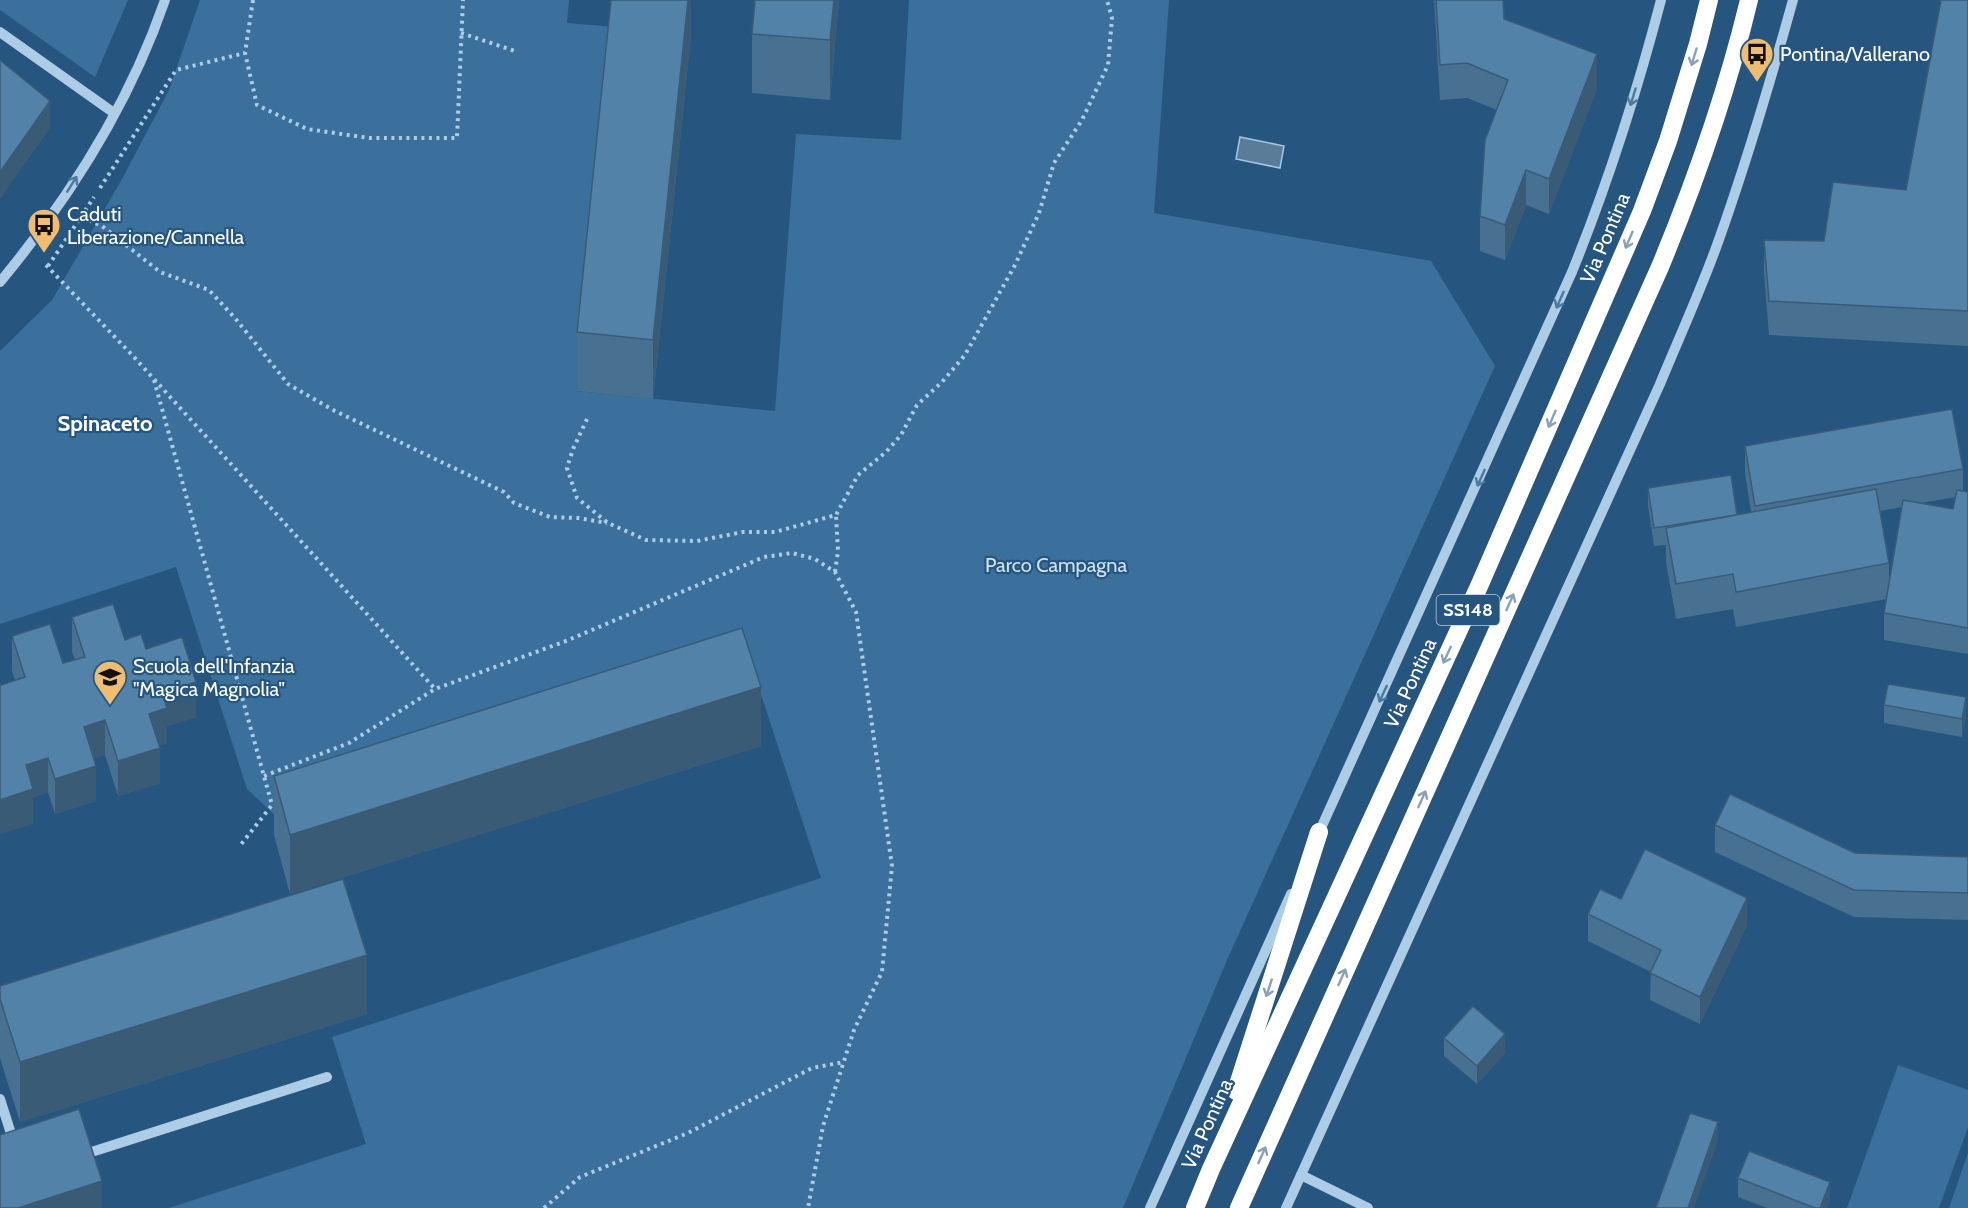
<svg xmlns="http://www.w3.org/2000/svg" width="1968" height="1208" font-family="Cabin,sans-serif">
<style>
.green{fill:#3b709c}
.water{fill:#5a7c98;stroke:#a1c8e6;stroke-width:1.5}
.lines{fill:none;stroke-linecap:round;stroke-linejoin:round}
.path{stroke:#adcce5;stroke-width:4;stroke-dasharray:3 4.5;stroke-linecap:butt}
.minor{stroke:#adcce5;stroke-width:10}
.highway{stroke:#fff;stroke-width:18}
.wall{fill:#477091;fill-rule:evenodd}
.shaded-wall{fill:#3a5b76}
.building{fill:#5382a9;stroke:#3a5b76;stroke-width:1.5}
.oneway{stroke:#88a2b9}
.oneway2{stroke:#4e799e}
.labels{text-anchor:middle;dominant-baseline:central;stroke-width:4.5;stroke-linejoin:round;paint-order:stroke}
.shield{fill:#26567f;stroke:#beccd9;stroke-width:1.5}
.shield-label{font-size:18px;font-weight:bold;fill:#fff}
.poi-label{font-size:20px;fill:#fff;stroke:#26567f;text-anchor:start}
.street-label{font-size:20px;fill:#fff;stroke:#26567f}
.park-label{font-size:20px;fill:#d0e4f5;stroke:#26567f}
.quarter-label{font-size:22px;font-weight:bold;fill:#fff;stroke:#26567f}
</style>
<rect width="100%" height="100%" fill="#26567f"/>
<!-- green -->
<g class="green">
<path d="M0,0H128L95,77L0,10Z"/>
<path d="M200,0H569L567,23L615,27L577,391L775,411L796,134L901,140L909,0H1169L1154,213L1431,261L1495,366L1227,960L1123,1208H169L366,1144L332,1037L821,878L753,670L282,822L247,789L176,567L0,624V351L52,300L122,179L169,90Z"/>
<path d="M1898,1065L1968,1090V1127L1939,1208H1847Z"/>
<path d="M1968,1153V1208H1949Z"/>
</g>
<!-- water -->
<path class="water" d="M1240,137L1284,146L1280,168L1236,159Z"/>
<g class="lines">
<!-- path -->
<g class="path">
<path d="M253,0L245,53L257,105L307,129L369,138H457L463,0"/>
<path d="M461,33L515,51"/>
<path d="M100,188L176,70L245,53"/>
<path d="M81,217L94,197"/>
<path d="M46,265L133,356L435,689"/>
<path d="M48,266L81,217L102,226L160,272L209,290L235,318L288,384L335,411L504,492L514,503L550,517L578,518L607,523"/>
<path d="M154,380L272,805L239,847"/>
<path d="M587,419L573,449L567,468L577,498L608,523L646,540L697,541L743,532H775L836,515L858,475L886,452L901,435L917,405L942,382L965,355L1015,265L1039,213L1054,163L1082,120L1108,65L1112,18L1107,0"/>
<path d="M835,572L838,551L836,515"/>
<path d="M264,776L349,743L435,689L566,641L764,557L792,553L815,559L835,572L856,612L892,866L882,972L854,1030L823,1126L808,1208"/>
<path d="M544,1208L580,1177L688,1133L812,1068L844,1062"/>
</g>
<!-- minor -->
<g class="minor">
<path d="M0,32L114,113"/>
<path d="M0,282C69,199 130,102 165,0"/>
<path d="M1317,837L1572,272C1608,183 1637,92 1661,0"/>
<path d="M0,1099L14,1143"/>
<path d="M79,1156L327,1077"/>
<path d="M1301,1175L1368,1208"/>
<path d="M1150,1208L1291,894"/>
<path d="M1286,1208L1660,384C1679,338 1700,292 1717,245C1746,164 1770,83 1793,0"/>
</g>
<!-- highway -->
<g class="highway">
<path d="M1236,1091L1319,832"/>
<path d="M1195,1208L1211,1169L1480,584L1642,211L1668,141L1698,44L1709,0"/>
<path d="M1239,1208L1660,267C1696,180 1727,92 1749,0"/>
</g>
</g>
<!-- wall -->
<g class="wall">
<path d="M691,0V35L653,399L577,391V332Z"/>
<path d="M839,0L830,100L752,93V34Z"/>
<path d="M1434,0H1503L1504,19L1597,88L1549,214L1526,205L1505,260L1480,251V216L1497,110L1467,98L1440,100Z"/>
<path d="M1968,0V346L1769,335L1764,274V240L1824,241L1906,190Z"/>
<path d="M1745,446L1963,469V491L1968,492V654L1884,640V613L1886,599L1736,627L1733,609L1676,619L1666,562V545L1654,546L1648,506V488L1737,515L1751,512L1745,473ZM1956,497L1953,509L1921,503ZM1902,507L1889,580V563L1880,511Z"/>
<path d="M72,617L146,649L196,717L167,726V743L159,745L160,783L118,796L105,755L93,758L96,801L55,814L48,792L33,797V824L1,685L15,680L12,671V636L63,663L75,660L72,652Z"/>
<path d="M1884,705L1966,716L1962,737L1884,723Z"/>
<path d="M761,746L290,894L274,835V776Z"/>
<path d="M1715,825L1855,853L1968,857V920L1854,917L1715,852Z"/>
<path d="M1621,899L1747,925L1700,1024L1650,1000L1651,972L1588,941V914Z"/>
<path d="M0,986L367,1014L20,1122L0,1058Z"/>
<path d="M1444,1038L1505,1053L1477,1084L1444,1056Z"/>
<path d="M1738,1178L1830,1200L1827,1208H1767L1738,1197Z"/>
</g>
<!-- shaded-wall -->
<g class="shaded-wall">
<path d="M688,0H691V35L653,399V340Z"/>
<path d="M834,0H839L830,100V40Z"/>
<path d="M1597,54V88L1549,214V179Z"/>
<path d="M50,101V128L0,199V172Z"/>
<path d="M1526,170V205L1505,260V225Z"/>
<path d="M196,682V717L167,726V743L149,749V714L162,693Z"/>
<path d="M761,687V746L290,894V835Z"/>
<path d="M1966,697V716L1962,737V719Z"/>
<path d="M105,720V755L84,762V727Z"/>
<path d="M160,748V783L118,796V761Z"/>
<path d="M48,758V792L33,797V824L0,834V800L26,765Z"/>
<path d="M96,766V801L55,814V779Z"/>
<path d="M1747,898V925L1700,1024V997Z"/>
<path d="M367,955V1014L20,1122V1062Z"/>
<path d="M1505,1034V1053L1477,1084V1066Z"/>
<path d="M1718,1122V1141L1694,1208H1688Z"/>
<path d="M102,1181V1208H18Z"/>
<path d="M1830,1182V1200L1827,1208H1820Z"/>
</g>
<!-- building -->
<g class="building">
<path d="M611,0H688L653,340L577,332Z"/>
<path d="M755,0H834L830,40L752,34Z"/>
<path d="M1436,0H1503L1504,19L1597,54L1549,179L1526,170L1505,225L1480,216L1485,140L1508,80L1467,63L1440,65Z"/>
<path d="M1941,0H1968V311L1769,301L1764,240L1824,241L1833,182L1906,190Z"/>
<path d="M0,60L50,101L0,172Z"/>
<path d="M1952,409L1963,469L1755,506L1745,446Z"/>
<path d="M1731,475L1737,515L1654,528L1648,488Z"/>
<path d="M1876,489L1889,563L1736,592L1733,574L1676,584L1666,528Z"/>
<path d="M1957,490L1968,492V628L1884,613L1903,500L1953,509Z"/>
<path d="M113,604L125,640L141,634L146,649L182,637L196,682L162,693L167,708L149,714L160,748L118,761L105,720L84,727L96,766L55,779L48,758L26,765L33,789L0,800V683L1,685L25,677L12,636L50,624L63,663L85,657L72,617Z"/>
<path d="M742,628L761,687L290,835L274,776Z"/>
<path d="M1888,684L1966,697L1962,719L1884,705Z"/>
<path d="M1730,794L1855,853L1968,857V893L1854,890L1715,825Z"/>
<path d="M1645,849L1747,898L1700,997L1650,973L1661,950L1588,914L1600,889L1621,899Z"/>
<path d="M343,879L367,955L20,1062L0,999V986Z"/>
<path d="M1473,1006L1505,1034L1477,1066L1444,1038Z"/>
<path d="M79,1109L102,1181L18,1208H0V1135Z"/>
<path d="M1690,1113L1718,1122L1688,1208H1656Z"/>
<path d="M1749,1151L1830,1182L1820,1208H1815L1738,1178Z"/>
</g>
<!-- one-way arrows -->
<defs><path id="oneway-shaft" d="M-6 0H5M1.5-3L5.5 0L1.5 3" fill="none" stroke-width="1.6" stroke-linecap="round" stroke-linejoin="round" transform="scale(1.5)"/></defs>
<g class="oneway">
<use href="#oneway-shaft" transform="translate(1694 57) rotate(107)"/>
<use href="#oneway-shaft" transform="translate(1629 240) rotate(113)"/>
<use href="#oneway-shaft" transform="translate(1552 419) rotate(113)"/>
<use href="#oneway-shaft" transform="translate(1510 602) rotate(-66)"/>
<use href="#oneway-shaft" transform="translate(1447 655) rotate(115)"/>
<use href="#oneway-shaft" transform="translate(1422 799) rotate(-66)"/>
<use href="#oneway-shaft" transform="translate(1342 977) rotate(-66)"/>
<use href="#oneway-shaft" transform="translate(1269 988) rotate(108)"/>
<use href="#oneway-shaft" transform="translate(1262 1155) rotate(-66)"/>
</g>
<g class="oneway2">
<use href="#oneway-shaft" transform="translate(1633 97) rotate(107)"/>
<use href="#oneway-shaft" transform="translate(72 184) rotate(-58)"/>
<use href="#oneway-shaft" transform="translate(1560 300) rotate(114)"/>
<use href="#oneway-shaft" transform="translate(1481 478) rotate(114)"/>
<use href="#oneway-shaft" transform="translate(1383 694) rotate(115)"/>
</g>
<!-- icons -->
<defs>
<g id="bus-pin" transform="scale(1.725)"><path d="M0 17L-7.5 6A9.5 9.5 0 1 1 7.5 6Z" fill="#eebd72" stroke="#26567f"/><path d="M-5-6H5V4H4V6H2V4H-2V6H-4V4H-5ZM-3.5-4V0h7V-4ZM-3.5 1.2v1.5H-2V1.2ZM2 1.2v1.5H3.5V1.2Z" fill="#111"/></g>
<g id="school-pin" transform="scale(1.725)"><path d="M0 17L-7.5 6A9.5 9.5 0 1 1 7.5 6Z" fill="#eebd72" stroke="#26567f"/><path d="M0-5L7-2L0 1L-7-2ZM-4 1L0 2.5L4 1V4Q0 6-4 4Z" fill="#111"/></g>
</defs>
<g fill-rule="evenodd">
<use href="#bus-pin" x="1757" y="54"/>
<use href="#bus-pin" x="44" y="225"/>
<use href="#school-pin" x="110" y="677"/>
</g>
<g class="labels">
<!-- shield labels -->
<rect class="shield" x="1436.5" y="595" width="63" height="30" rx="4.5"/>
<g class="shield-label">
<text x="1468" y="610">SS148</text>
</g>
<!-- poi labels -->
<g class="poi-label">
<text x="1780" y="54">Pontina/Vallerano</text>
<text x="67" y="214">Caduti<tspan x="67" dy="23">Liberazione/Cannella</tspan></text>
<text x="133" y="666">Scuola dell'Infanzia<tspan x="133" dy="23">"Magica Magnolia"</tspan></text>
</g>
<!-- street labels -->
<g class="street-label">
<text transform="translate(1605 238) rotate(-67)">Via Pontina</text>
<text transform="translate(1410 683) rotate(-65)">Via Pontina</text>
<text transform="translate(1207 1124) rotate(-66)">Via Pontina</text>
</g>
<!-- park labels -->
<g class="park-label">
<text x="1056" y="565">Parco Campagna</text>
</g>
<!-- quarter labels -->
<g class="quarter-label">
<text x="105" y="423">Spinaceto</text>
</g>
</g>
</svg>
